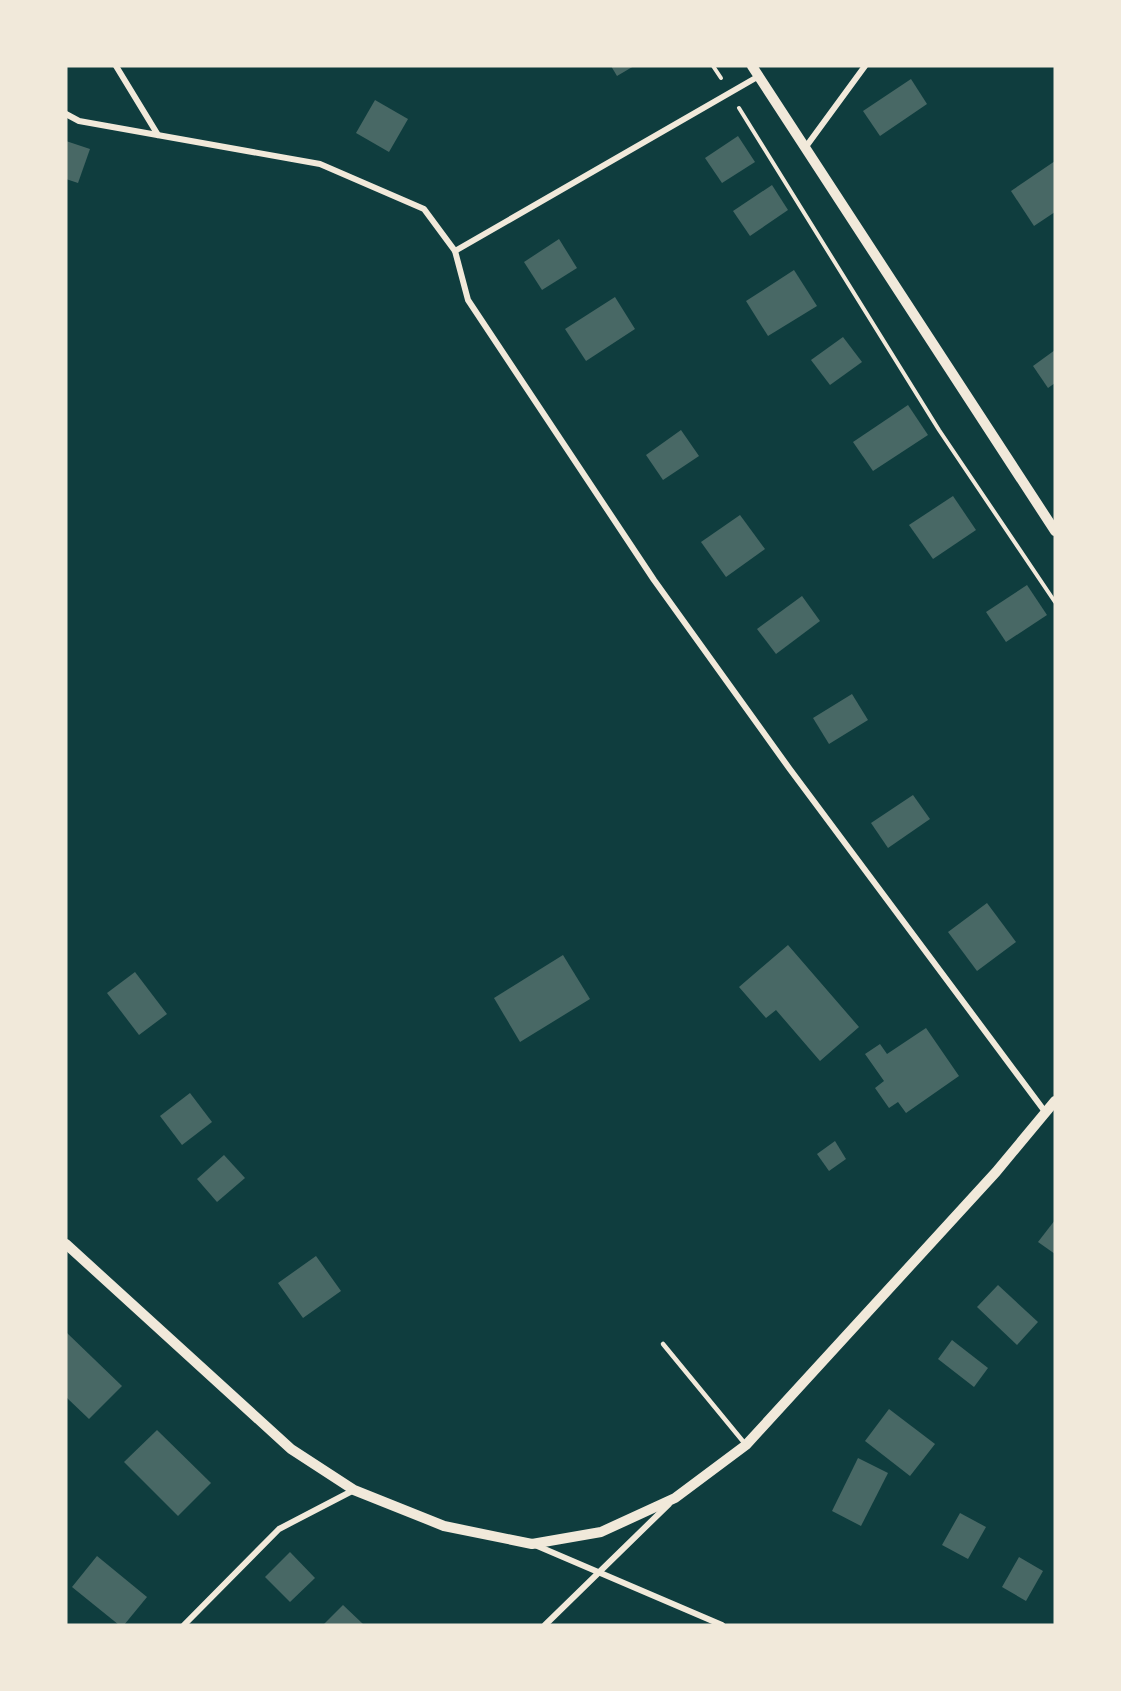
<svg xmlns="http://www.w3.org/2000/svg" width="1121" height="1691" font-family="Montserrat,sans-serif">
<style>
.building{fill:#486865}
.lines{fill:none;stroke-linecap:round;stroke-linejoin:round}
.path{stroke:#f1e9da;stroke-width:4}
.service{stroke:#f1e9da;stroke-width:4.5}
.minor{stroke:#f1e9da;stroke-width:6}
.tertiary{stroke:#f1e9da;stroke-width:10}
</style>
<rect width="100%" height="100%" fill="#0f3d3e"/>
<!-- building -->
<g class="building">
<path d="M611,66H634L617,76Z"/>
<path d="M911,79L927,104L880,136L863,111Z"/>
<path d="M375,100L408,119L389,152L356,133Z"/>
<path d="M738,136L755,162L722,183L705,158Z"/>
<path d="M66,141L90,149L78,183L66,179Z"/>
<path d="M1055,161V212L1034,226L1011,191Z"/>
<path d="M772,185L788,210L750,236L733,211Z"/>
<path d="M559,239L577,268L542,290L524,262Z"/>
<path d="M794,270L817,306L768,336L746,301Z"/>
<path d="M615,297L635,329L586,361L565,329Z"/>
<path d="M843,337L862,362L830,385L811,360Z"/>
<path d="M1055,350V383L1048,388L1033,366Z"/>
<path d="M908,405L928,435L873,471L853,442Z"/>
<path d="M681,430L699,456L663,480L646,455Z"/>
<path d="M953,496L976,530L933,559L909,525Z"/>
<path d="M740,515L765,549L726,577L701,542Z"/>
<path d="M1027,585L1047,615L1006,642L986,612Z"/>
<path d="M802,596L820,621L776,654L757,629Z"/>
<path d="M852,694L868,720L829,744L813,718Z"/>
<path d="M913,795L930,819L888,848L871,823Z"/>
<path d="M987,903L1016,942L977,971L948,932Z"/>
<path d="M788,945L859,1027L820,1061L776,1010L766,1018L739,987Z"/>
<path d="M563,955L590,999L520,1042L494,998Z"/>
<path d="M135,972L167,1014L139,1035L107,993Z"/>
<path d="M926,1028L959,1076L906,1113L898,1102L889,1108L875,1088L884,1081L865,1054L880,1044L887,1054Z"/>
<path d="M190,1093L212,1122L182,1145L160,1116Z"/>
<path d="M835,1141L846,1159L829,1171L817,1154Z"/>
<path d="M224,1155L245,1178L217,1202L197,1179Z"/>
<path d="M1055,1220V1254L1038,1242Z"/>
<path d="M316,1256L341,1291L303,1318L278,1283Z"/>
<path d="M998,1285L1038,1322L1017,1345L977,1307Z"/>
<path d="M66,1332L122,1386L89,1419L66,1397Z"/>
<path d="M952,1340L988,1368L974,1387L938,1359Z"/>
<path d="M889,1409L935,1444L910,1476L865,1441Z"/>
<path d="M157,1430L211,1483L178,1516L124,1462Z"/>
<path d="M858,1458L888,1473L861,1526L832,1511Z"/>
<path d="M960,1513L986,1527L968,1559L942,1545Z"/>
<path d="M290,1552L315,1578L290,1602L265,1577Z"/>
<path d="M97,1556L147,1597L124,1625H119L72,1587Z"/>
<path d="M1019,1557L1043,1571L1026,1601L1002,1587Z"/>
<path d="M343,1605L363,1624L362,1625H323Z"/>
</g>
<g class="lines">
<!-- path -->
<g class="path">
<path d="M713,66L721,78"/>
<path d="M739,108L939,430L1055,602"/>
</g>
<!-- service -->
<path class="service" d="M663,1344L746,1445"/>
<!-- minor -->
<g class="minor">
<path d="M116,66L158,135"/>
<path d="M66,114L79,121L320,164L424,209L455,251L468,300L654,580L789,768L1046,1113"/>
<path d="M805,148L865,66"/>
<path d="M455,251L759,76"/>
<path d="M535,1545L722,1625"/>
<path d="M184,1625L279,1529L354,1490"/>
<path d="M545,1625L669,1504"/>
</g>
<!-- tertiary -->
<g class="tertiary">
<path d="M752,66L1055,531"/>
<path d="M66,1244L291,1449L354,1490L444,1526L532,1544L601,1532L675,1498L746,1445L996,1172L1055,1101"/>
</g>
</g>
<!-- border -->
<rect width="1121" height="1691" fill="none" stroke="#f1e9da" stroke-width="135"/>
</svg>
